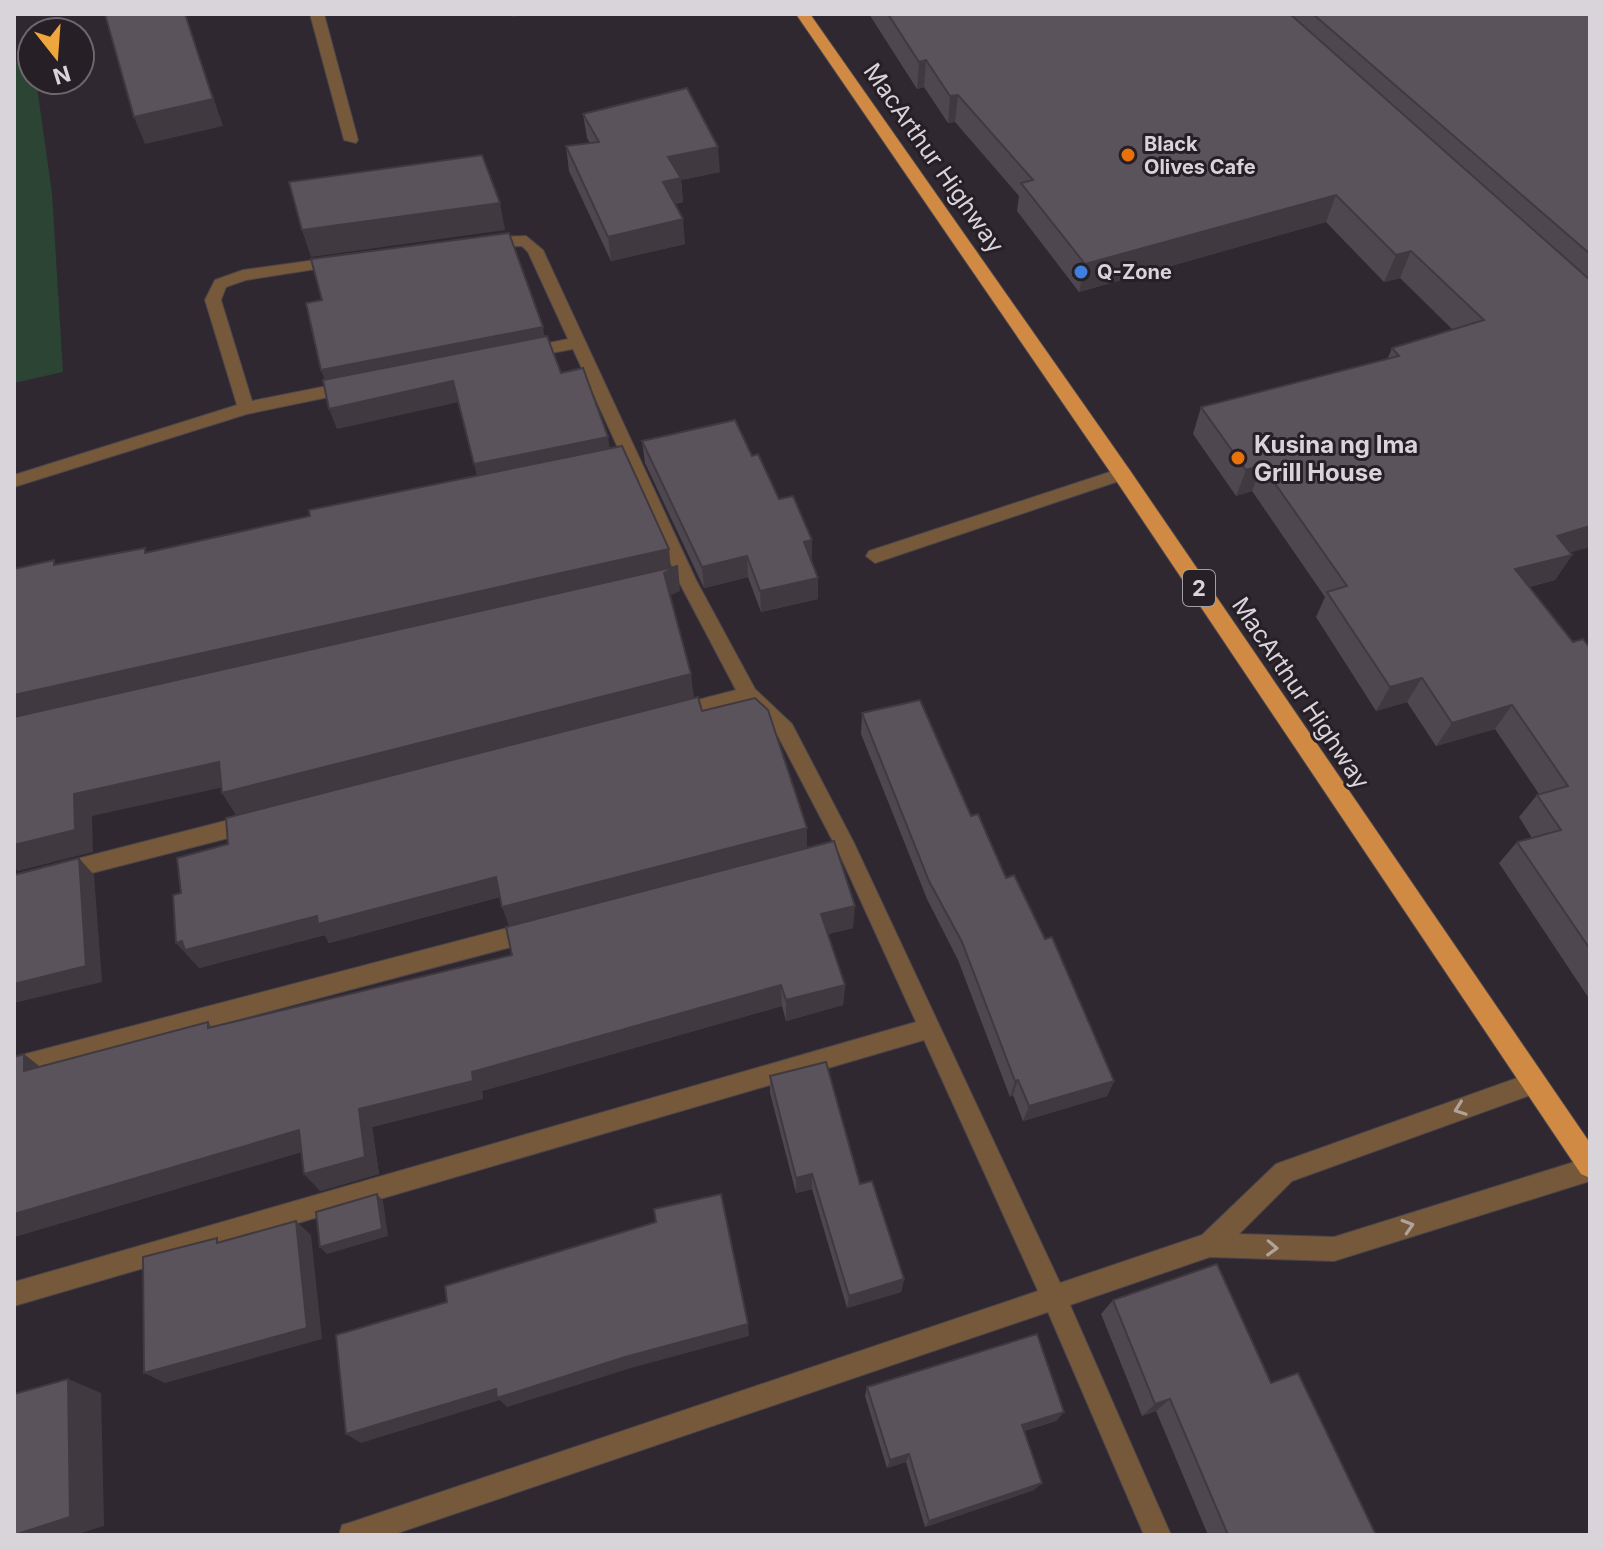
<svg xmlns="http://www.w3.org/2000/svg" width="1604" height="1549" font-family="Inter,sans-serif">
<style>
.green{fill:#2b4434}
.lines{fill:none;stroke-linecap:round;stroke-linejoin:round}
.service-casing{stroke:#4a444b;stroke-width:2}
.minor-casing{stroke:#4a444b;stroke-width:2}
.trunk-casing{stroke:#4a444b;stroke-width:2}
.service{fill:#76583b;fill-rule:evenodd}
.minor{fill:#76583b;fill-rule:evenodd}
.trunk{fill:#d08a44;fill-rule:evenodd}
.wall{fill:#4e474f}
.shaded-wall{fill:#403a40}
.building{fill:#5b535c;stroke:#403a40;stroke-width:2}
.oneway{stroke:#b1a29a}
.food-dot{fill:#e8710a;stroke:#261f26;stroke-width:3}
.shop-dot{fill:#3f7fe0;stroke:#261f26;stroke-width:3}
.labels{text-anchor:middle;dominant-baseline:central;stroke-width:6;stroke-linejoin:round;paint-order:stroke}
.far-poi-label{font-size:20px;font-weight:bold;fill:#d9d4d9;stroke:#261f26;text-anchor:start}
.shield{fill:#261f26;stroke:#a39ea3;stroke-width:2}
.shield-label{font-size:22px;font-weight:bold;fill:#d9d4d9}
.street-label{font-size:24px;fill:#d9d4d9;stroke:#261f26}
.poi-label{font-size:24px;font-weight:bold;fill:#d9d4d9;stroke:#261f26;text-anchor:start}
</style>
<rect width="100%" height="100%" fill="#2f2830"/>
<!-- green -->
<path class="green" d="M23,59L32,71V80H36L52,193L63,372L14,383V63Z"/>
<g class="lines">
<!-- service casing -->
<g class="service-casing">
<g id="service">
<path d="M310,14H324L358,140L356,143L344,140Z"/>
<path d="M1122,468L1131,474L1128,478L875,563L866,556L869,551Z"/>
</g>
</g>
<!-- minor casing -->
<g class="minor-casing">
<g id="minor">
<path d="M526,236L543,250L696,580L755,689L792,724L854,843L1060,1283L1202,1235L1276,1164L1534,1072L1542,1075L1545,1083L1542,1091L1292,1181L1239,1234L1334,1237L1590,1157V1181L1334,1261L1210,1257L1070,1305L1171,1535H1144L1048,1312L392,1535H339L342,1525L352,1522L1038,1291L924,1040L14,1306V1282L916,1022L839,853L778,736L745,704L674,722L667,720L664,714L667,708L674,706L736,690L678,580L573,349L525,358L517,353L525,348L568,339L528,252L522,246L484,247L476,242L484,237Z"/>
<path d="M337,257L345,262L342,265L246,280L226,287L221,300L252,401L352,381L358,383V391L247,414L14,487V475L237,405L205,300L215,280L243,270Z"/>
<path d="M252,814L259,817L262,823L259,829L252,832L14,893V875Z"/>
<path d="M534,921L542,924L545,931L542,938L534,941L14,1079V1057Z"/>
</g>
</g>
<!-- trunk casing -->
<g class="trunk-casing">
<path id="trunk" d="M796,14H810L1129,469L1590,1143V1178L1581,1174L1115,479Z"/>
</g>
<!-- service -->
<use href="#service" class="service"/>
<!-- minor -->
<use href="#minor" class="minor"/>
<!-- trunk -->
<use href="#trunk" class="trunk"/>
</g>
<!-- wall -->
<g class="wall">
<path d="M869,14H1590V547L1570,552L1572,555L1555,580L1529,587L1573,642L1590,648V1000L1499,863L1517,842L1532,838L1519,817L1537,795L1539,794L1495,729L1436,746L1407,702L1376,711L1316,617L1325,597L1252,491L1236,496L1193,434L1201,407L1387,360L1392,348L1453,330L1400,278L1384,282L1326,222L1079,292L1017,211L1019,196L955,122L948,123L924,87L917,89Z"/>
<path d="M583,114L720,172L681,180L683,202L675,204L685,244L611,261L569,171L566,146L590,143L587,138Z"/>
<path d="M642,441L752,456L779,499L812,561L818,578V599L761,612L748,577L704,588L645,463Z"/>
<path d="M702,711L807,848L853,928L828,934L845,985L843,1005L786,1021L782,1006L482,1091L483,1099L372,1127L379,1174L320,1191L301,1152L14,1237L40,1067L208,1022L212,1027L512,955L765,859L509,925L500,897L329,943L325,935L199,968L193,960H191L181,893Z"/>
<path d="M862,713L971,816L1006,878L1114,1081L1107,1096L1023,1121L1013,1095L1010,1097L958,960L927,899L861,734Z"/>
<path d="M770,1076L860,1184L904,1279L901,1292L847,1308L812,1189L796,1193L770,1093Z"/>
<path d="M1113,1300L1271,1383L1376,1535H1208L1156,1411L1142,1416L1101,1314Z"/>
<path d="M867,1387L1064,1412L1056,1421L1024,1431L1034,1490L925,1527L906,1462L887,1468L865,1396Z"/>
</g>
<!-- shaded-wall -->
<g class="shaded-wall">
<path d="M185,14L223,126L145,144L134,117Z"/>
<path d="M512,14H527L513,17Z"/>
<path d="M926,60L924,87L917,89L919,62Z"/>
<path d="M958,95L955,122L948,123L950,96Z"/>
<path d="M718,147L720,172L681,180L683,202L665,206L663,182L668,157Z"/>
<path d="M1336,195L1326,222L1079,292L1085,264Z"/>
<path d="M500,203L505,230L311,257L302,230Z"/>
<path d="M683,219L685,244L611,261L608,237Z"/>
<path d="M1411,251L1400,278L1384,282L1396,255Z"/>
<path d="M543,327L545,340L326,383L321,370Z"/>
<path d="M453,381L459,402L337,429L329,409Z"/>
<path d="M608,437L611,457L479,484L474,464Z"/>
<path d="M1262,465L1252,491L1236,496L1246,470Z"/>
<path d="M1590,526V547L1540,561L1557,536Z"/>
<path d="M812,540V561L804,542Z"/>
<path d="M669,549L671,569L678,566L680,591L667,597L14,723V695Z"/>
<path d="M1572,555L1555,580L1499,594L1515,569Z"/>
<path d="M747,556L748,577L704,588L702,567Z"/>
<path d="M818,578V599L761,612L760,591Z"/>
<path d="M691,674L694,698L236,815L222,793Z"/>
<path d="M1422,678L1407,702L1376,711L1390,687Z"/>
<path d="M1512,705L1495,729L1436,746L1452,723Z"/>
<path d="M219,762L233,785L92,816L93,852L18,871L14,867V845L74,794Z"/>
<path d="M807,828V848L509,925L502,907Z"/>
<path d="M79,858L94,875L102,982L14,1003V984Z"/>
<path d="M496,877L503,896L329,943L325,935L199,968L176,943L317,916Z"/>
<path d="M855,906L853,928L820,936L821,914Z"/>
<path d="M781,985L782,1006L482,1091L483,1099L372,1127L379,1174L320,1191L304,1174L359,1109L472,1072Z"/>
<path d="M845,985L843,1005L786,1021V1000Z"/>
<path d="M24,1054L48,1073L24,1071Z"/>
<path d="M1018,1080L1013,1095L1010,1097L1015,1081Z"/>
<path d="M1114,1081L1107,1096L1023,1121L1029,1106Z"/>
<path d="M299,1130L315,1148L14,1237V1214Z"/>
<path d="M812,1174V1189L796,1193V1178Z"/>
<path d="M377,1194L383,1201L388,1236L327,1254L320,1247Z"/>
<path d="M296,1221L311,1235L322,1339L165,1383L144,1373Z"/>
<path d="M904,1279L901,1292L847,1308L849,1296Z"/>
<path d="M748,1324L749,1336L631,1368L507,1407L500,1400L361,1443L346,1434L496,1389L625,1357Z"/>
<path d="M68,1379L101,1393L104,1526L74,1535H14Z"/>
<path d="M1170,1399L1156,1411L1142,1416L1155,1404Z"/>
<path d="M1064,1412L1056,1421L1015,1433L1022,1425Z"/>
<path d="M909,1454L906,1462L887,1468L890,1460Z"/>
<path d="M1042,1483L1034,1490L925,1527L929,1521Z"/>
</g>
<!-- building -->
<g class="building">
<path d="M105,14H185L213,99L134,117Z"/>
<path d="M888,14H1290L1590,280V526L1557,536L1572,555L1515,569L1573,642L1583,639L1590,648V949L1517,842L1561,830L1537,795L1568,786L1512,705L1452,723L1422,678L1390,687L1327,592L1347,586L1262,465L1246,470L1201,407L1399,356L1392,348L1484,320L1411,251L1396,255L1336,195L1085,264L1021,183L1033,180L958,95L950,96L926,60L919,62Z"/>
<path d="M1313,14H1590V254Z"/>
<path d="M687,88L718,147L668,157L681,178L663,182L683,219L608,237L566,146L599,142L583,114Z"/>
<path d="M482,155L500,203L302,230L289,182Z"/>
<path d="M509,233L543,327L321,370L306,303L322,300L311,259Z"/>
<path d="M547,336L561,373L583,368L608,437L474,464L453,381L329,409L323,380Z"/>
<path d="M735,420L752,456L758,454L779,499L793,496L812,540L804,542L818,578L760,591L747,556L702,567L642,441Z"/>
<path d="M622,446L669,549L14,695V569L54,560V565L145,548V553L310,516L309,510Z"/>
<path d="M678,566L664,573L691,674L222,793L219,762L74,794L75,830L14,845V717Z"/>
<path d="M698,697L702,711L755,698L768,710L807,828L502,907L496,877L318,924L317,916L185,950L182,941L176,943L173,895L181,893L177,858L228,844L226,818Z"/>
<path d="M920,700L971,816L978,814L1006,878L1014,875L1045,939L1052,937L1114,1081L1029,1106L1018,1080L1015,1081L962,942L929,881L862,713Z"/>
<path d="M834,841L855,906L821,914L845,985L786,1000L781,985L472,1072L473,1081L359,1109L365,1157L304,1174L299,1130L14,1214V1057L24,1054V1071L208,1022V1028L512,955L506,927Z"/>
<path d="M79,858L86,966L14,984V875Z"/>
<path d="M826,1062L860,1184L872,1181L904,1279L849,1296L812,1174L796,1178L770,1076Z"/>
<path d="M377,1194L382,1229L320,1247L316,1212Z"/>
<path d="M721,1194L748,1324L625,1357L497,1398L496,1389L346,1434L336,1335L447,1302L445,1286L656,1222L654,1209Z"/>
<path d="M296,1221L307,1328L144,1373L143,1257L217,1238V1243Z"/>
<path d="M1217,1264L1271,1383L1298,1373L1376,1535H1228L1170,1399L1155,1404L1113,1300Z"/>
<path d="M1037,1334L1064,1412L1022,1425L1042,1483L929,1521L909,1454L890,1460L867,1387Z"/>
<path d="M68,1379L70,1517L14,1535V1394Z"/>
</g>
<!-- one-way arrows -->
<defs><path id="oneway-chevron" d="M-2-3.5L2.5 0L-2 3.5" fill="none" stroke-width="1.6" stroke-linecap="round" stroke-linejoin="round" transform="scale(2)"/></defs>
<g class="oneway">
<use href="#oneway-chevron" transform="translate(1460 1109) rotate(160)"/>
<use href="#oneway-chevron" transform="translate(1408 1226) rotate(-17)"/>
<use href="#oneway-chevron" transform="translate(1272 1248) rotate(2)"/>
</g>
<!-- markers -->
<g class="food-dot">
<circle cx="1128" cy="155" r="8"/>
<circle cx="1238" cy="458" r="8"/>
</g>
<circle class="shop-dot" cx="1081" cy="272" r="8"/>
<g class="labels">
<!-- far-poi labels -->
<g class="far-poi-label">
<text x="1144" y="144">Black<tspan x="1144" dy="23">Olives Cafe</tspan></text>
<text x="1097" y="272">Q-Zone</text>
</g>
<!-- shield labels -->
<rect class="shield" x="1183" y="570" width="32" height="36" rx="6"/>
<g class="shield-label">
<text x="1199" y="588">2</text>
</g>
<!-- street labels -->
<g class="street-label">
<text transform="translate(934 158) rotate(55)">MacArthur Highway</text>
<text transform="translate(1301 693) rotate(56)">MacArthur Highway</text>
</g>
<!-- poi labels -->
<g class="poi-label">
<text x="1254" y="444">Kusina ng Ima<tspan x="1254" dy="28">Grill House</tspan></text>
</g>
</g>
<!-- border -->
<rect width="1604" height="1549" fill="none" stroke="#d9d4d9" stroke-width="32"/>
<!-- north arrow -->
<g transform="translate(56 56) rotate(163)"><circle r="38" fill="#261f26" stroke="#6e676e" stroke-width="2"/>
<path d="M0-6L14 30L0 20L-14 30Z" fill="#efa73d"/>
<text y="-12" font-size="22" font-weight="bold" text-anchor="middle" fill="#d9d4d9">N</text>
</g>
</svg>
